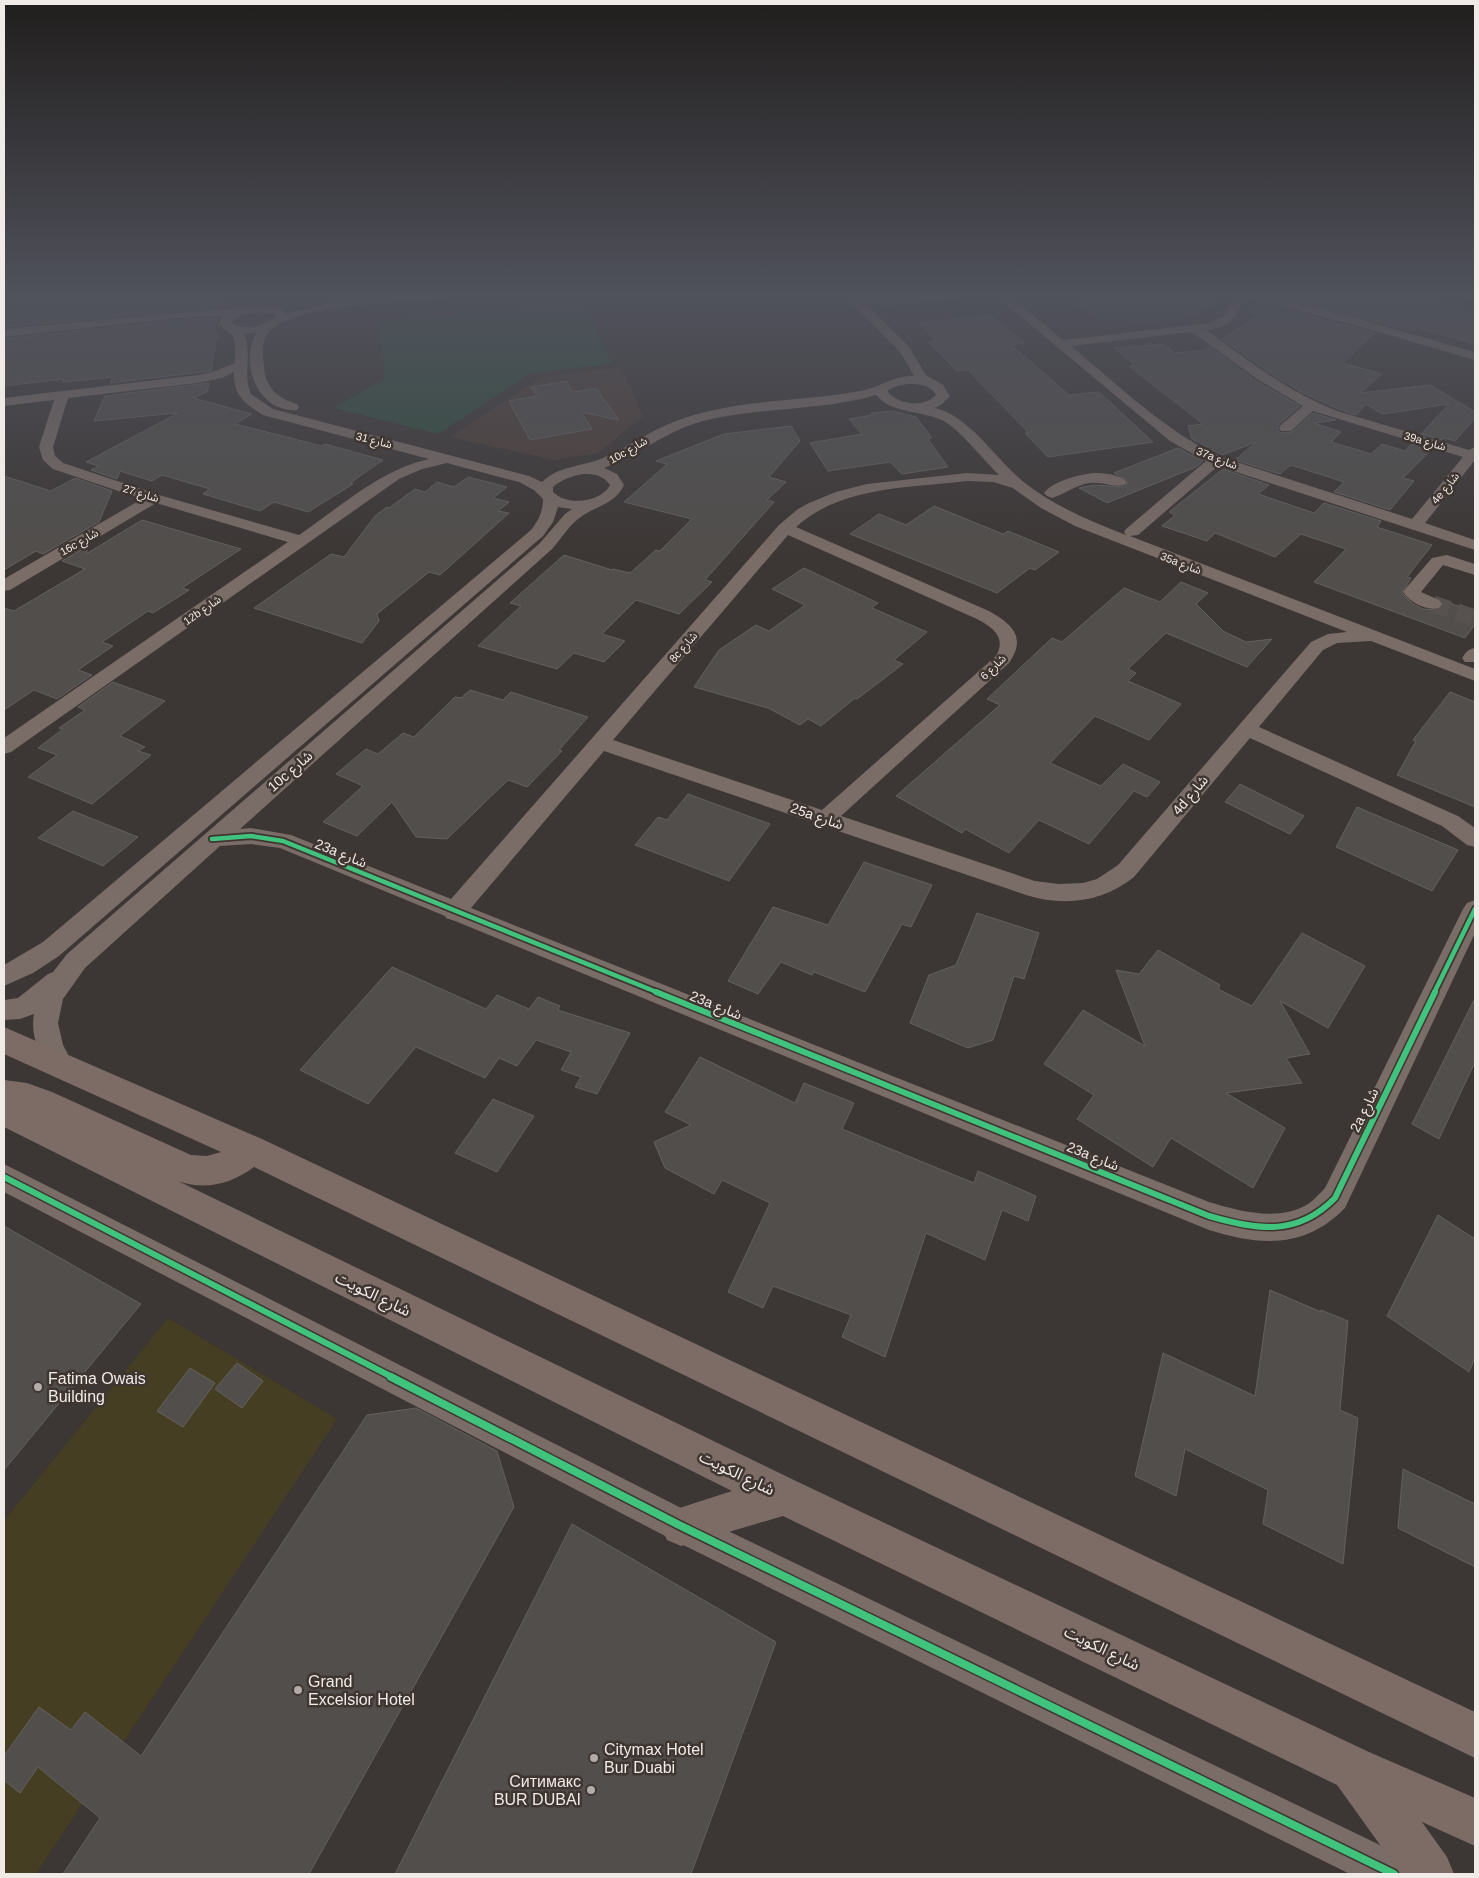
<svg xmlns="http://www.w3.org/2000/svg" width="1479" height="1878" font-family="Helvetica,'Noto Sans Arabic',sans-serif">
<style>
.built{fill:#4c3d37}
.education{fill:#3f3b4a}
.green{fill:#2f4c3c}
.sand{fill:#463e22}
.building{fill:#514e4b;stroke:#64605e}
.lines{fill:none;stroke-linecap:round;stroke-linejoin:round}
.minor-tunnel{stroke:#57514f;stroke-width:17;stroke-dasharray:17 8;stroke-linecap:butt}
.minor{fill:#7a6c66;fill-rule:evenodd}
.major{fill:#7c6c65;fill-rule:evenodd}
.cycleway-far2-casing{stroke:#3f3531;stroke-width:8}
.cycleway-far1-casing{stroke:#3f3531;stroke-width:9}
.cycleway-casing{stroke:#3f3531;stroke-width:11}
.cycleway-far2{stroke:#40c37c;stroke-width:4.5}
.cycleway-far1{stroke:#40c37c;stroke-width:6}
.cycleway{stroke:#40c37c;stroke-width:8}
.poi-dot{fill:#b2aca9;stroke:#3f3531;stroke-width:2}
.labels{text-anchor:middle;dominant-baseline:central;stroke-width:5;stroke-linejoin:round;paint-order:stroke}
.far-street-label{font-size:11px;fill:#f1ebe8;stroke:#3f3531}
.street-label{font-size:14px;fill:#f1ebe8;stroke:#3f3531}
.near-street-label{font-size:16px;fill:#f1ebe8;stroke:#3f3531}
.near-poi-label{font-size:16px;fill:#f1ebe8;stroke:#3f3531;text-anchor:start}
</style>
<rect width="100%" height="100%" fill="#3c3634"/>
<!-- built -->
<path class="built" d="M621,367L643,416L598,453L554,460L451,437L541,377Z"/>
<!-- education -->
<path class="education" d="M1073,295H1180L1215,300L1212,308L1202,306L1206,309L1180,321L1168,317L1173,321L1117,328L1114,326L1107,327L1076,304L1084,303Z"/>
<!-- green -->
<path class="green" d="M585,302L612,364L531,373L438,434L334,408L385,378L380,322Z"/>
<!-- sand -->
<path class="sand" d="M168,1318L337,1419L36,1874H4V1521Z"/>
<!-- building -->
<g class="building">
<path d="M12,295H222L219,308L4,327V310Z"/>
<path d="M1274,295H1407L1475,313V344L1418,328L1413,331L1273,296Z"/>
<path d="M1260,303L1374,333L1343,363L1382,374L1360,393L1430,385L1475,412V418L1455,441L1444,438L1442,440L1421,434L1449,404L1382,414L1366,404L1356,415L1338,409L1303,393L1270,373L1222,339L1258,315L1245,312Z"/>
<path d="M991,315L1024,343L1011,345L1069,395L1099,392L1153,442L1048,457L1025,433H1029L968,370L957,371L928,342L935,341L919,323Z"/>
<path d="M217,318L214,333L217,334L211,371L110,383L113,377L63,382L64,379L4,386V339L178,320Z"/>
<path d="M1163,344L1175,353L1205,350L1210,347L1256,381L1300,406L1279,424L1277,429L1281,433L1292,432L1313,413L1336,420L1314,423L1341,432L1331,442L1371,454L1382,444L1405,451L1412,443L1432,449L1403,478L1414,481L1390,510L1334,492L1344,482L1291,465L1280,474L1235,460L1256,442L1222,455L1192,439L1188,426L1203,424L1129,366L1135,365L1114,348Z"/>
<path d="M566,381L573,392L596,388L619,420L581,412L592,429L530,440L509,401L537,396L531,387Z"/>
<path d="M209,383L207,392L193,398L252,414L235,424L322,446L325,444L383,460L350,483L353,484L308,512L274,502L260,511L203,494L210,489L162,475L152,481L120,471L117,479L91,470L99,466L86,462L178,413L94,421L105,396Z"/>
<path d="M893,411L916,417L932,438L928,439L948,467L902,474L890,462L828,471L810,443L862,434L849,419L873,415L871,413Z"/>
<path d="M791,426L800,441L769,477L786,482L767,500L774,502L705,580L712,582L679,614L636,600L602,634L625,641L604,662L574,653L557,669L478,646L521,606L510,603L564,555L612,570L613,569L630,573L656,550L660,551L692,519L624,502L667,464L656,461L724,434Z"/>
<path d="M1178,448L1203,461L1196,467L1107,503L1079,488L1094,485L1125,487L1128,481L1114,473Z"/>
<path d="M1223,469L1269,485L1258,494L1314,513L1324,503L1381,521L1377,527L1432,545L1407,577L1411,578L1402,593L1413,604L1423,609L1439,610L1444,604L1441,600L1475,612V624L1465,638L1314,582L1346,549L1301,534L1275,557L1215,533L1207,541L1162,526L1175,515L1169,512Z"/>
<path d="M4,476L51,491L75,478L112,491L99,522L43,554L36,551L4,570Z"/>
<path d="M468,477L507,487L493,498L509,502L498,511L509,513L440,575L429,572L377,614L379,621L362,643L254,608L331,554L344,557L375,516L387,507L389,508L415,489L425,492L437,482L454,487Z"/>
<path d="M934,506L1003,534L1008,531L1059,552L1035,570L1030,568L997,593L850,534L879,514L906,525Z"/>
<path d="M142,520L241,549L182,588L189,590L153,613L148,611L102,642L113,646L78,670L92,675L57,699L34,690L4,710V608L14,611L85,569L62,561L89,545L86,554Z"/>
<path d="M804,568L878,603L872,608L927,632L894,660L903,664L857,699L855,698L821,726L808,719L800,725L768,708L694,687L719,650L756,625L769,631L805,605L772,589Z"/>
<path d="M1181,582L1208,593L1196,604L1223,631L1246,642L1272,639L1247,667L1166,633L1128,669L1136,673L1128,681L1181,704L1149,740L1095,716L1050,763L1101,786L1123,764L1160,782L1147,797L1134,791L1089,844L1039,820L1009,853L965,829L962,833L896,796L1000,705L987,699L1052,638L1062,642L1124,588L1160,602Z"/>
<path d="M113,682L165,701L120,736L145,747L138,751L151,755L92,804L28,777L57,755L38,748L63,729L59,728L85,710L78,707Z"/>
<path d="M470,690L503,700L511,692L588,717L559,750L562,751L527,787L508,780L447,839L416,837L392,802L357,836L323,822L363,786L336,774L366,749L378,754L403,733L414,737L455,697L461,698Z"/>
<path d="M1450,692L1475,702V807L1397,775L1416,741L1413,740Z"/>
<path d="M1240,784L1304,816L1290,834L1225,802Z"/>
<path d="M688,794L770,824L729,881L635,845L658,817L667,820Z"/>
<path d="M1357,807L1458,850L1432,891L1336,847Z"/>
<path d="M73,811L138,837L103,866L38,838Z"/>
<path d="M864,862L932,885L911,927L902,924L865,992L814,972L812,975L781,962L758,994L728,981L773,907L828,925Z"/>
<path d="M977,913L1039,933L1024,979L1014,976L993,1040L968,1048L910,1023L929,975L956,965Z"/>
<path d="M1302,933L1365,966L1328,1028L1280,1001L1310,1054L1286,1058L1302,1083L1226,1093L1285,1128L1253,1188L1171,1138L1153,1167L1077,1119L1094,1095L1044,1064L1083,1010L1145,1046L1116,970L1139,974L1158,950L1220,985L1218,989L1252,1006Z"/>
<path d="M392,967L486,1009L497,995L529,1009L538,997L560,1006L558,1010L630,1033L597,1094L575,1087L581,1077L561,1070L571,1052L536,1040L517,1066L499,1058L485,1078L416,1047L368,1104L300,1070Z"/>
<path d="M1475,998V1062L1439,1139L1412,1124Z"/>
<path d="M700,1057L795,1103L804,1083L854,1103L842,1129L974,1183L978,1171L1036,1196L1028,1221L1002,1210L985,1260L926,1233L885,1357L842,1337L851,1315L773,1286L763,1308L728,1292L770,1203L722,1180L714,1194L665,1168L654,1142L691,1125L665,1112Z"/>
<path d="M493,1099L534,1116L497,1172L455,1153Z"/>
<path d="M1438,1215L1475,1239V1358L1469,1372L1387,1316Z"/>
<path d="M4,1226L141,1304L4,1470Z"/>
<path d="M1270,1290L1321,1312V1310L1348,1321L1340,1410L1358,1418L1343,1564L1263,1524L1268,1490L1185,1449L1176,1496L1135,1476L1163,1353L1255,1396Z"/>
<path d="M237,1363L263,1381L242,1408L215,1389Z"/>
<path d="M190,1368L215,1383L183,1427L157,1411Z"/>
<path d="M416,1408L497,1451L514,1507L309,1874H63L100,1818L38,1767L20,1793L4,1780V1756L39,1707L71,1730L85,1712L141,1756L367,1415Z"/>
<path d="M1403,1469L1475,1504V1567L1398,1528Z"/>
<path d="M572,1524L776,1642L691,1874H395Z"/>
</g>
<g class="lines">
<!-- minor-tunnel -->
<path class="minor-tunnel" d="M1433,604L1475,618"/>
<!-- minor -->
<g class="minor">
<path d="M399,295H448L442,298C407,301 288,305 268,333C261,342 263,357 264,367C266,388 277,398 297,404L299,407L297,410C290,411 284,409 278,407C252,395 242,358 256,333L244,334C253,353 242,375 251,394L273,409L529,476L542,482C559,465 584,467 605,457C629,447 651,430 676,421C734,399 799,402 860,391C879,388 893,375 914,376L901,353L844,295L892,299L927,295H963L957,298L892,305L865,303L909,347L926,375L943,385L950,396L942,404L935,408C970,416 997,461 1025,483C1056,507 1090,521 1126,535L1124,532L1126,529L1206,461L1170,441L995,295H1008L1063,340L1210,323L1224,316L1234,295H1262L1359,319L1475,352V360L1351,324L1245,297C1235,318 1232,327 1206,330C1248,360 1288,392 1337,411L1469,450L1475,447V460L1425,523L1475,540V550L1218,466L1138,535L1130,536L1475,669V681L1371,641L1337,643L1323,650L1259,727L1458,816L1475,828V847L1467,845L1442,826L1250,738L1134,877C1103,902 1064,907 1026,895L604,751L471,908L1209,1202C1239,1211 1279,1222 1308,1204C1314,1200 1319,1194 1325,1188L1463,909L1467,903L1475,900V933L1345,1208C1305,1249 1260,1246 1209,1230L455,921L446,918L445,916L280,848L251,844L220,846L85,968L63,999L58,1023L63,1045L73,1064L69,1072L60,1075L51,1072C39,1053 30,1036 34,1014L20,1019L4,1020V1000L18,998L48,974L53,972L67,954L540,543L565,514L572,509L558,507L553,522L543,536L59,956L33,973L4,986V965L43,942L531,530C539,520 543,511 543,499L534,490L519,482L447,463L422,469L399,479L11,752L4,754V738L288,542L156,503L10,590L4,591V579L142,499L53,469L43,460L39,447L54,400L4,406V398L198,375L213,372L235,363V343L233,336L219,324L222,316L178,318L4,337V329L257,306L282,309L286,314L339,301ZM257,312L274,314L276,317C264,326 244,331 231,323L241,315ZM1192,332L1257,379L1303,406L1281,425L1279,428L1281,431H1291L1313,411L1463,457L1412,519L1221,457C1167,433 1117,384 1071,346ZM234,372C233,395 245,404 263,415L429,459C380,470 340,507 299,535L159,495L63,463L55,456L53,447L68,398L198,383L222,378ZM908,384C919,384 931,385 936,395C924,408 899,405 888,392V390L900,385ZM876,395C894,416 925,409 947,423C962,433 985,461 999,475L967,473L867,484L836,492L809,503L798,509L779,525L451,899L291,835L251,828L240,829L552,549C560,540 568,527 578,519C594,506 615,505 624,485L617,474L604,468C640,454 669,429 707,420C762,407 821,411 876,395ZM583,474C594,474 603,475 610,485C601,503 566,506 553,492V487C562,479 572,476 583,474ZM967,481L993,482L1013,488L1041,508L1075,526L1347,632L1328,634L1311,642L1118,865L1097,879L1083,883L1059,884L1035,881L841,816L1009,663C1027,637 1012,624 989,611L796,527C841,486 910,488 967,481ZM788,535L977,619C992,627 1007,637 996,656L822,810L613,740Z"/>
<path d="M1459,295H1475V301L1461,297Z"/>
<path d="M1093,473C1103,473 1120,474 1127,482L1125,485C1114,488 1102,481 1089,483C1076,485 1065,494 1052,498L1047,496L1044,493C1053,481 1078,475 1093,473Z"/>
<path d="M1447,555L1475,564V575L1443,565L1421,592L1439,600L1442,604L1439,608C1425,611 1411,603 1403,592L1406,588L1432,558Z"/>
<path d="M1475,648V662H1465L1462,658C1466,652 1468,649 1475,648Z"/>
<path d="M4,1164L693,1514L1409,1859L1415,1874H1350L669,1538L4,1192Z"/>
</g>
<!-- major -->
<path class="major" d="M4,1027L262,1139L1475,1712V1758L254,1167C231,1184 205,1191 178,1181L798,1482L1369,1752L1475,1798V1846L1422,1822L1447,1857L1454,1874H1401L1337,1785L783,1516L681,1546L667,1540L661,1526L667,1512L732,1491L4,1127V1080L27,1083L52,1092L191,1155L207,1156L221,1152L4,1054Z"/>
<!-- cycleway-far2 casing -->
<g class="cycleway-far2-casing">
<g id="cycleway-far2">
<path d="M212,839L251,836L283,841L659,993"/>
<path d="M1434,993L1475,909"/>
</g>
</g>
<!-- cycleway-far1 casing -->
<g class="cycleway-far1-casing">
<g id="cycleway-far1">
<path d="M656,992L1209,1216C1257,1230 1297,1237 1335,1198L1435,992"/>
<path d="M4,1177L394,1378"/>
</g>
</g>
<!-- cycleway casing -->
<g class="cycleway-casing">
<path id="cycleway" d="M391,1377L681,1526L1394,1874"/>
</g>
<!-- cycleway-far2 -->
<use href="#cycleway-far2" class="cycleway-far2"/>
<!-- cycleway-far1 -->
<use href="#cycleway-far1" class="cycleway-far1"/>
<!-- cycleway -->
<use href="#cycleway" class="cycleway"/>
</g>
<!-- sky -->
<linearGradient id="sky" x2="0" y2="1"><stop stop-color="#211e1d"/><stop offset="0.53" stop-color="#50525c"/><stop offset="1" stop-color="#50525c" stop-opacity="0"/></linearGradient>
<rect width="1479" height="558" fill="url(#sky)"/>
<!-- markers -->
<g class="poi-dot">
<circle cx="38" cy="1387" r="5"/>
<circle cx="298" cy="1690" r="5"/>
<circle cx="594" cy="1758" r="5"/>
<circle cx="591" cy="1790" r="5"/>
</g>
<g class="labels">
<!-- far-street labels -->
<g class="far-street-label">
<text transform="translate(374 440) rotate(14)">شارع 31</text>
<text transform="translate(1425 441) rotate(16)">39a شارع</text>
<text transform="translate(628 450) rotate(-30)">10c شارع</text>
<text transform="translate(1217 458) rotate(21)">37a شارع</text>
<text transform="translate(1445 488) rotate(-51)">4e شارع</text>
<text transform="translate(141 493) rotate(17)">شارع 27</text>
<text transform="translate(79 542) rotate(-30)">16c شارع</text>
<text transform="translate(1181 563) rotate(21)">35a شارع</text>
<text transform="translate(202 610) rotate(-35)">12b شارع</text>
<text transform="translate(683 647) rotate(-49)">8c شارع</text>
<text transform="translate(993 667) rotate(-44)">شارع 6</text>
</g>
<!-- street labels -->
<g class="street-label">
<text transform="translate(290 771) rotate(-41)">10c شارع</text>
<text transform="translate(1190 795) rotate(-50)">4d شارع</text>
<text transform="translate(817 816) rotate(19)">25a شارع</text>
<text transform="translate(341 853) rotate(22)">23a شارع</text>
<text transform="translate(716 1005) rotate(22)">23a شارع</text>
<text transform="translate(1364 1110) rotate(-64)">2a شارع</text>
<text transform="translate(1093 1156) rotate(22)">23a شارع</text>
</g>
<!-- near-street labels -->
<g class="near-street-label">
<text transform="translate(373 1294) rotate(26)">شارع الكويت</text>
<text transform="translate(737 1473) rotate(26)">شارع الكويت</text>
<text transform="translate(1102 1648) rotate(26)">شارع الكويت</text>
</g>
<!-- near-poi labels -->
<g class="near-poi-label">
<text x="48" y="1378">Fatima Owais<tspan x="48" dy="18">Building</tspan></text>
<text x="308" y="1681">Grand<tspan x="308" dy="18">Excelsior Hotel</tspan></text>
<text x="604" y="1749">Citymax Hotel<tspan x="604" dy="18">Bur Duabi</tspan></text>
<text x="581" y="1781" text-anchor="end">Ситимакс<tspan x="581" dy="18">BUR DUBAI</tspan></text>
</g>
</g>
<!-- border -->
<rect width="1479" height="1878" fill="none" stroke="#f1ebe8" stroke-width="10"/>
</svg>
